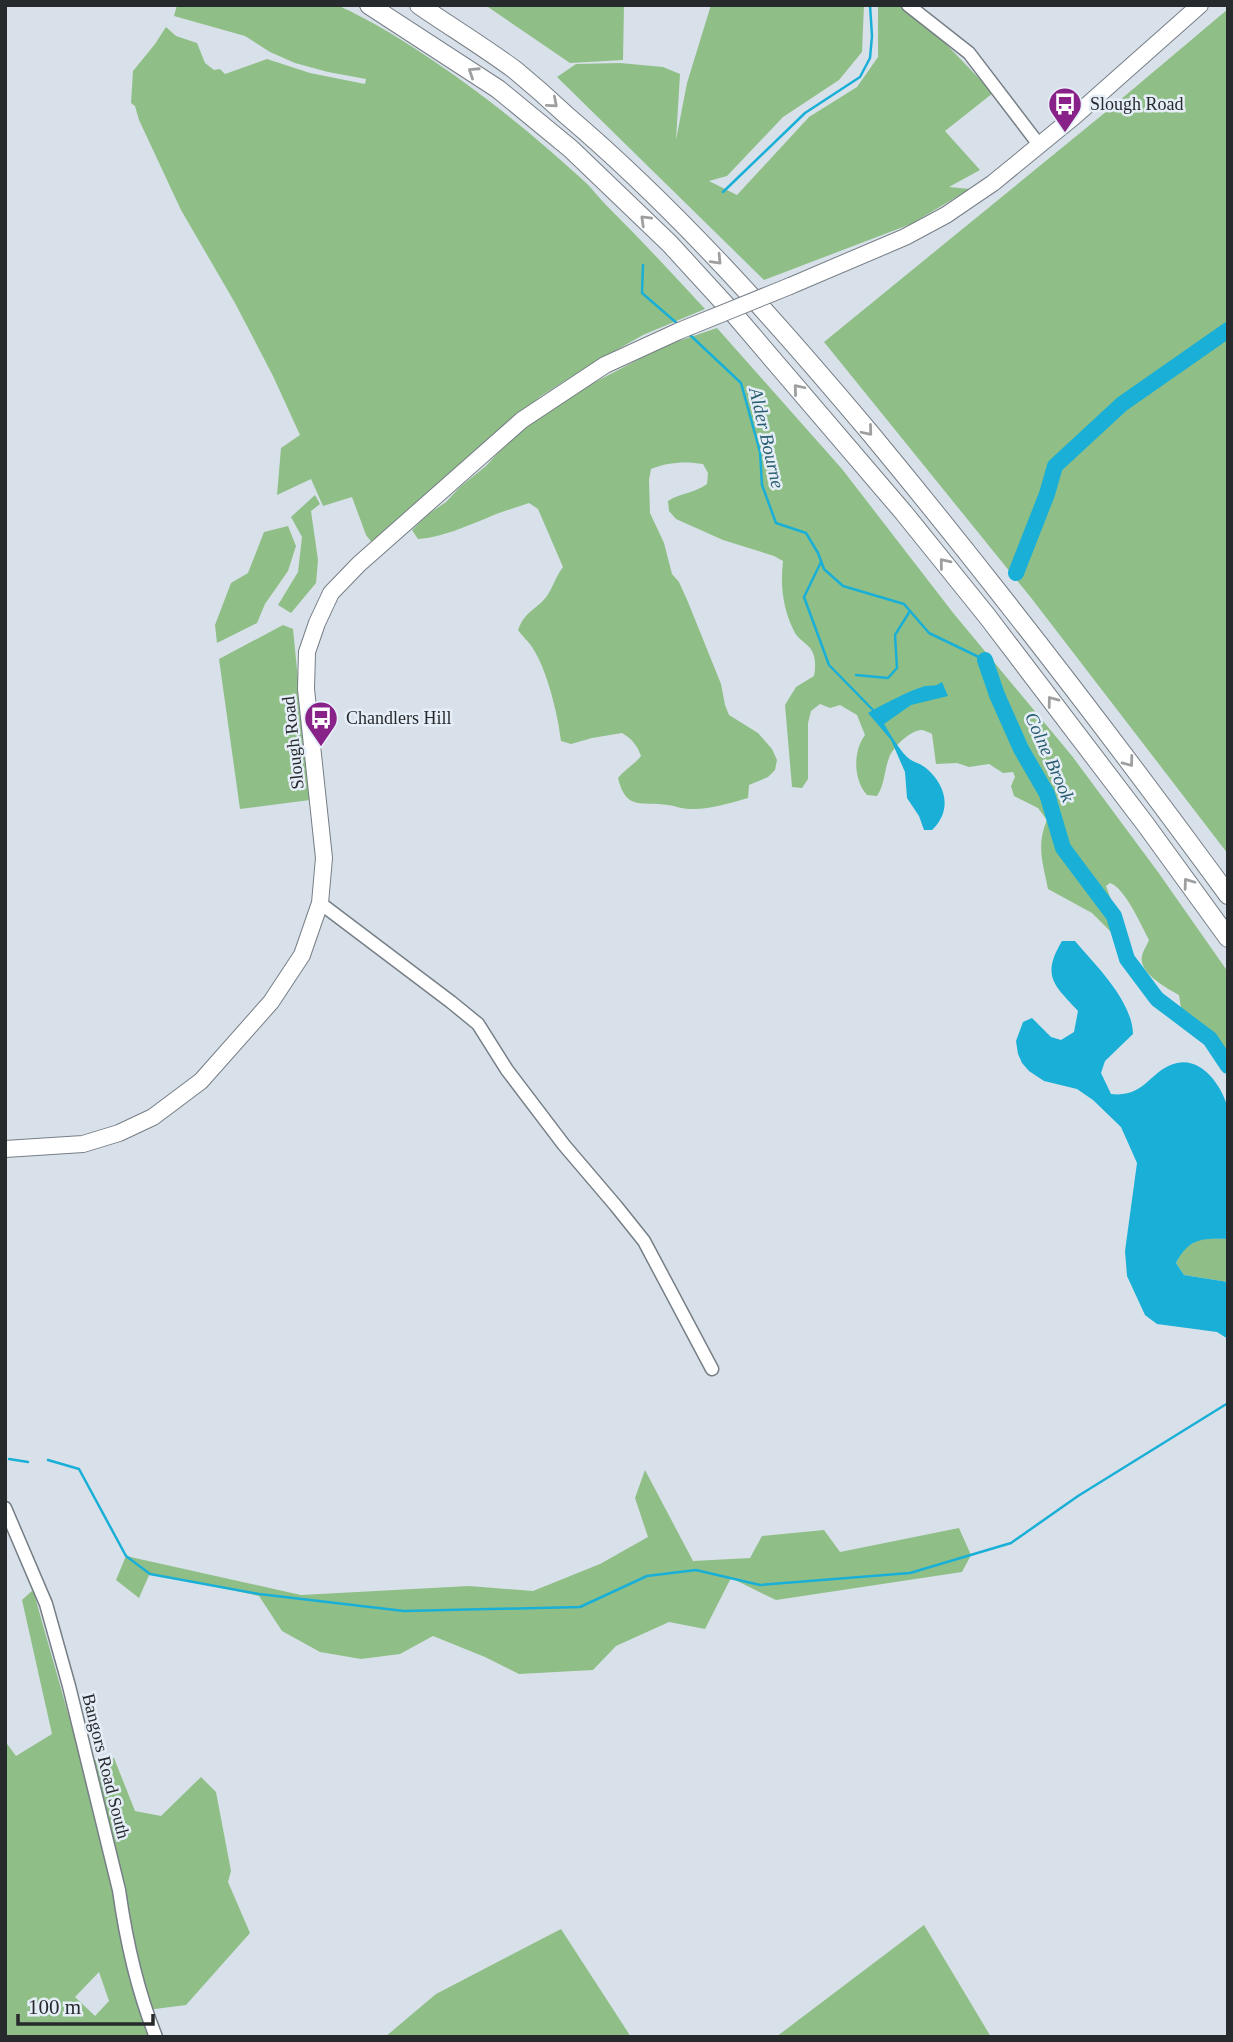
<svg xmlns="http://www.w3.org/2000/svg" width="1233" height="2042" font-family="'Times New Roman',serif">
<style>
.green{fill:#8fbf87;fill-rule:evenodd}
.water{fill:#19afd7}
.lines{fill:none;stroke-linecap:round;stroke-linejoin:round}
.stream{stroke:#19afd7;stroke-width:2.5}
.river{stroke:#19afd7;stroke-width:16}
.minor-casing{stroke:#767e86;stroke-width:15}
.major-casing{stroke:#767e86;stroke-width:18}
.highway-casing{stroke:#767e86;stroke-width:20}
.minor{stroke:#fff;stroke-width:12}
.major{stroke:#fff;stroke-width:16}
.highway{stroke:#fff;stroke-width:18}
.major-bridge-casing{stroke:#767e86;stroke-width:18;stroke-linecap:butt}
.major-bridge{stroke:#fff;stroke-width:16}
.oneway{stroke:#9e9fa0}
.labels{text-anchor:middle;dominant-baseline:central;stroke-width:5;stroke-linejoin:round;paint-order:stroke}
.poi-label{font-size:18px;fill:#272a2d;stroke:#e5eef7;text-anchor:start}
.street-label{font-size:18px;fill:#272a2d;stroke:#e5eef7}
.water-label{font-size:19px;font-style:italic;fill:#2a5e70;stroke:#e5eef7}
</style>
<rect width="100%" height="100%" fill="#d8e1e9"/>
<!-- green -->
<g class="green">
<path d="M177,5H337C373,21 406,42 438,64C490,99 538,139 584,181C592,188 598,197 606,205C640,239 673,274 705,309L643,335L590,365L541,396L499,431L373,544L366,535L352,497L323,506L311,479L277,495L281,448L300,435L273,376L235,303L181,210L139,120L135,106L131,103L133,71L155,44L166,27L176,36L197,43L205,63L214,70L220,69L225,74L267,59L310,73L365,84L366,79L328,72L295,63L270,52L245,36L174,16Z"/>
<path d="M485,5H624L623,60L570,63Z"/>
<path d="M711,5H864L862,52L839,80L783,117L727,176L709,181L737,195L809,117L857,87L878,57V5H900L946,44L993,93L945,131L980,170L949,187L970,189L911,224L764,280L557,77L576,64L620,63L663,67L680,74L676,140L687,83Z"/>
<path d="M1228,9V854L1032,599L824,342L1107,111Z"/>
<path d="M717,328L842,469L954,614L1072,756L1158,872L1228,972V1058L1218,1042L1182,1015L1179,995C1167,988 1138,973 1142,956C1143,951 1147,945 1149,940C1141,925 1125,888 1110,883L1106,886L1124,935L1119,937L1115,936L1092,913L1048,889C1043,863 1036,846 1047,820L1038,808L1014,796L1011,786L1015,777L1013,772L1003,773L989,764L969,767L957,763L936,764L932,734C931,733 923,730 922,730C910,730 892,748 889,758C884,771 885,784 877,796L867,795C853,780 853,751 865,735L857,715L840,705L830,708L820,704L811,711L808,723V779L802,788L792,787L785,705L796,687L814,676C816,665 816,652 807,645C803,641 798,638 795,633C783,610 780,586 783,561L774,556L723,540L676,519L669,511L668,501C680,493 695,493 707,484L708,473L703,464C686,461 667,462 651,469L649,480L650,513L664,543L672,574L679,582L688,602L721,684L725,705L729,715L758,733L772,749L777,760L775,770L768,777L749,785L748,798C731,803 708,810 690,809C682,809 676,806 668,805C643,801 626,812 618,778C625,769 634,765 641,756C637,745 632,739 622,733L592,738L571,744L561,741C558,715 547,669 532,647C528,641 523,637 518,630C525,611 536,610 547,596C553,587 556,576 563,567L538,509L529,503C515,508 500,512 487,518C464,527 443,537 418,539L412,530L427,515L446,502L460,487L486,466L516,433L545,415L580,390L664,346Z"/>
<path d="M315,495L320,504L311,511L318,560L316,583L291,613L278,605L298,572L302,537L291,517Z"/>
<path d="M288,526L296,546L288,571L265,604L257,623L217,643L215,625L231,583L248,573L264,532Z"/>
<path d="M283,625L293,629L310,800L240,809L219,659Z"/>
<path d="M1201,1238L1228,1239V1282L1184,1275L1176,1263L1183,1249Z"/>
<path d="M645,1470L693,1561L750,1558L762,1536L824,1530L840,1552L959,1528L971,1555L962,1572L776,1600L731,1578L705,1629L669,1622L616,1646L593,1670L519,1674L485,1657L433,1636L400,1654L361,1659L320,1652L282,1631L259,1596L150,1573L139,1598L116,1580L126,1556L301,1595L469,1586L533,1591L600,1564L648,1537L635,1498Z"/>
<path d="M33,1590L77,1745L148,2037H5V1741L16,1756L52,1734L22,1600ZM99,1972L109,2001L95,2016L75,1997Z"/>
<path d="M114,1758L135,1811L161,1816L201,1777L216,1792L231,1871L228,1882L250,1933L186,2005L147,2010L88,1761Z"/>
<path d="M924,1925L991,2037H776Z"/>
<path d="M561,1929L631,2037H385L436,1994Z"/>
</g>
<!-- water -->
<g class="water">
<path d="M942,682L948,696L911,705L884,724C891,735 898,748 907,757C912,762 920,763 926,768C947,786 952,811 932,830H924L919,816L907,798L905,772L891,740L868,713C880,706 914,688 926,686C934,685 935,687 942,682Z"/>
<path d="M1062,941H1075C1096,966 1132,1000 1133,1034L1105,1061L1101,1073L1111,1094C1146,1098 1150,1069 1177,1063C1202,1057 1223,1087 1228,1109C1230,1120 1228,1135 1228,1147C1228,1177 1228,1208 1228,1239C1202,1238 1189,1238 1176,1263L1184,1275L1228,1282V1339L1217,1332L1157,1324L1145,1315L1127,1276L1125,1251L1137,1163L1121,1127L1093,1100L1077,1089L1044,1081L1029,1071L1022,1063L1018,1054L1016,1041L1023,1022L1032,1018L1051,1037L1061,1040L1074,1032L1078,1011C1054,985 1041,976 1062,941Z"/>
</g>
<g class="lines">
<!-- stream -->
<g class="stream">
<path d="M723,192L805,113L860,77L870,58L872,36L870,5"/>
<path d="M643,265L642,293L679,325"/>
<path d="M689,334L741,383L760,452L762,485L776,523L806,533L818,553L824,569L843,586L904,604L929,633L985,660"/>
<path d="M821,562L804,597L829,665L873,710"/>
<path d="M856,675L888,678L897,668L895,635L910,611"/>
<path d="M9,1459L28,1462"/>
<path d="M48,1460L79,1469L126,1556L150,1574L259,1594L404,1611L580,1607L647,1576L696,1570L760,1585L910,1573L1011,1543L1078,1496L1228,1403"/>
</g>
<!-- river -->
<g class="river">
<path d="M1016,573L1047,494L1055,466L1122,404L1228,330"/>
<path d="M985,660L997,695L1021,749L1047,794L1063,848L1114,916L1127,959L1157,999L1210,1039L1228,1066"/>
</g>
<!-- minor casing -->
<g class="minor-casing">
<g id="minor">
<path d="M908,5L969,53L1040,146"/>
<path d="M320,903L451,1002L478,1024L507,1070L564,1145L616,1206L644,1241L712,1369"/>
<path d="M5,1508L46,1604L69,1686L119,1890C126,1940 137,1990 156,2037"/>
</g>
</g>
<!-- major casing -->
<g class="major-casing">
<g id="major">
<path d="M790,286L905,237L946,215L993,183L1076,115L1200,5"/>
<path d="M5,1149L83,1144L119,1133L153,1117L201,1081L271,1002L302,955L320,903L324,858L306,689L307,652L317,623L331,593L359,564L522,420L605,365L679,331"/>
</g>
</g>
<!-- highway casing -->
<g class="highway-casing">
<g id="highway">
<path d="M369,5L498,89L571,149L670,244L734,314L904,513L987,616L1146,825L1228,938"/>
<path d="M419,5C451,27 484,47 515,70C532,84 549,99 565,114C678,210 776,321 871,434C995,584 1113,738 1228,895"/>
</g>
</g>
<!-- minor -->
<use href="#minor" class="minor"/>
<!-- major -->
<use href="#major" class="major"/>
<!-- highway -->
<use href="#highway" class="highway"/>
<!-- major-bridge casing -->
<g class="major-bridge-casing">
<path id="major-bridge" d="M679,331L790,286"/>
</g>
<!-- major-bridge -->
<use href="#major-bridge" class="major-bridge"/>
</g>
<!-- one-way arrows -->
<defs><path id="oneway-chevron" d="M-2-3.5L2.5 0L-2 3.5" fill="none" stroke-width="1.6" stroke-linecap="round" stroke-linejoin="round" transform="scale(1.75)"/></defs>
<g class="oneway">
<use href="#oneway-chevron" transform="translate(473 72) rotate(-147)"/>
<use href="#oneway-chevron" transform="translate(553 103) rotate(41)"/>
<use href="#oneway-chevron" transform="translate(645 220) rotate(-136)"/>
<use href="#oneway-chevron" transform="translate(717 260) rotate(47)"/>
<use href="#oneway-chevron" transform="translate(798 389) rotate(-130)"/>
<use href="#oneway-chevron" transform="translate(868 431) rotate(50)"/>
<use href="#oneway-chevron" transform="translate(944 563) rotate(-129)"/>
<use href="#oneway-chevron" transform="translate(1052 701) rotate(-127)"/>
<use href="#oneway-chevron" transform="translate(1129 762) rotate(53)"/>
<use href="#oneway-chevron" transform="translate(1188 883) rotate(-126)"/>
</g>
<!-- icons -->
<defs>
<g id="bus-pin" transform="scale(1.75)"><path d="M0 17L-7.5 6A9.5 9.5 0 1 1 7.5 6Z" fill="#882188" stroke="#e5eef7"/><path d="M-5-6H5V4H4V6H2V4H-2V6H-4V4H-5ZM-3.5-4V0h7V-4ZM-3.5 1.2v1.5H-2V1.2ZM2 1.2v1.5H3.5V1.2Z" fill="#fff"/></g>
</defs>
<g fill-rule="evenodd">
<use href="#bus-pin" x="1065" y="104"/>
<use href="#bus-pin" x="321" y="718"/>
</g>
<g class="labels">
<!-- poi labels -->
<g class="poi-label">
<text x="1090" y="104">Slough Road</text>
<text x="346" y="718">Chandlers Hill</text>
</g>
<!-- street labels -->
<g class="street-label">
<text transform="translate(293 743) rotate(-96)">Slough Road</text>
<text transform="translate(106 1766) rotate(76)">Bangors Road South</text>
</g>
<!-- water labels -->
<g class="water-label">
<text transform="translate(767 438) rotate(77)">Alder Bourne</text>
<text transform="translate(1050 757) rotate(66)">Colne Brook</text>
</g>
</g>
<!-- border -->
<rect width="1233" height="2042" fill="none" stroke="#272a2d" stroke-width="14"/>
<!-- scale -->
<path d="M18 2014v10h135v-10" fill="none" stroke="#272a2d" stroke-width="3.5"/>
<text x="28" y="2014" font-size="21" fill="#272a2d" stroke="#e5eef7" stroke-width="5" paint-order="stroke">100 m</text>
</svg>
